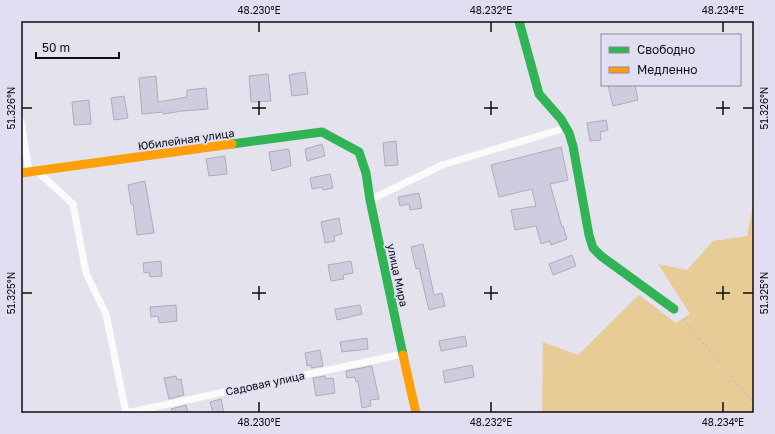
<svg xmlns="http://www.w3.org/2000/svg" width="775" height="434" font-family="'Golos Text',sans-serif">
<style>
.water{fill:#e7cc96}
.building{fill:#d0ccdf;stroke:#aeadb4}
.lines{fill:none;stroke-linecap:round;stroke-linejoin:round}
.path{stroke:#c4c3c7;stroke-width:2;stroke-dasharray:2 3;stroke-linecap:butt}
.lane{stroke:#fbfbfc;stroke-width:7}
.fast{stroke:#30b455;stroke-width:9}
.slow{stroke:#ff9f0a;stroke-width:9}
.ticks{fill:none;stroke:#0d0c12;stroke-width:1.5}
.labels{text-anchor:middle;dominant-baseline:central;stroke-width:3.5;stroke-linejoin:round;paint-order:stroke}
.street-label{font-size:11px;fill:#0d0c12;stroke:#e1def1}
.neatline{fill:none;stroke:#0d0c12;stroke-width:1.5}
.ticks-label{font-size:10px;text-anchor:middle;fill:#0d0c12}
</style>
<rect width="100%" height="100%" fill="#e4e2ed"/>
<!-- water -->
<path class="water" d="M754,200V413H542L543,342L578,355L639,295L676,323L690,314L658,264L687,270L713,241L747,236Z"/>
<!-- building -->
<g class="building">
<path d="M305,72L308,94L292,96L289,75Z"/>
<path d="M268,74L271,101L251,102L249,76Z"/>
<path d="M156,76L158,102L187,97V90L206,88L208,109L182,111L163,114V112L142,114L139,78Z"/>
<path d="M608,85H635L638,100L613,106Z"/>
<path d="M124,96L128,118L114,120L111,98Z"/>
<path d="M89,100L91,124L74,125L72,102Z"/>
<path d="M606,120L608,130L600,132L601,140L590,141L587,123Z"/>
<path d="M396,141L398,165L385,166L383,143Z"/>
<path d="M322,144L325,156L307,161L305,149Z"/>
<path d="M561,147L568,180L550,184L562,227L563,226L567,239L551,245L550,241L541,244L536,226L515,230L511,210L536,206L532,189L499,197L491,165Z"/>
<path d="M289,149L291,166L272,171L269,152Z"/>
<path d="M225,156L227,174L209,176L206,159Z"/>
<path d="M330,174L333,188L323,190L322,187L312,189L310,178Z"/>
<path d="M145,181L154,233L137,235L133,204H131L128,185Z"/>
<path d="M419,193L422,208L410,210L409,204L400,206L398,197Z"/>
<path d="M339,218L342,234L334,236L335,241L325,243L321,222Z"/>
<path d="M423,244L434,295L442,293L445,306L429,310L419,268L416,269L411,247Z"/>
<path d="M572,255L576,266L553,275L549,264Z"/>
<path d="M161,261L162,276L150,277L149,272L144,273L143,263Z"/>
<path d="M351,261L353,273L343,275L344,279L331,281L328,265Z"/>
<path d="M176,305L177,321L159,323L158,316L151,317L150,307Z"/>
<path d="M360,305L362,314L337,320L335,309Z"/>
<path d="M465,336L467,346L441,351L439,341Z"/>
<path d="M367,338L368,349L342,352L340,342Z"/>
<path d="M320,350L323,366L311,368V365L307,366L305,353Z"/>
<path d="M472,365L474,377L445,383L443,371Z"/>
<path d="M372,366L379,399L370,400L371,406L362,408L358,381L356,382L355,377L347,378L346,371Z"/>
<path d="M176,376L177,380L181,379L184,395L169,399L164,378Z"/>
<path d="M325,376V379L333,378L335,393L316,396L313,378Z"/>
<path d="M221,399L224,413H213L210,402Z"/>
<path d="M186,405L188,413H172L171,409Z"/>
</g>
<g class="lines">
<!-- path -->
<path class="path" d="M683,319L754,404"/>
<!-- lane -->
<g class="lane">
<path d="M21,121L29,172"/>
<path d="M39,173L73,204L86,273L106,314L126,413L403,354"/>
<path d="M370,200L442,165L559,130"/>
</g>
<!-- fast -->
<g class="fast">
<path d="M519,21L539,94L561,119L569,133L573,146L589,235L593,248L601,256L674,309"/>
<path d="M232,144L322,132L359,152L366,173L370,200L403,355"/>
</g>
<!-- slow -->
<g class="slow">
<path d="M21,173L232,144"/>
<path d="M403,355L416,413"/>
</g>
</g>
<!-- ticks -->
<path class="ticks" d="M259,22V32M491,22V32M723,22V32M259,101V115M491,101V115M723,101V115M22,108H32M252,108H266M484,108H498M716,108H730M743,108H753M259,286V300M491,286V300M723,286V300M22,293H32M252,293H266M484,293H498M716,293H730M743,293H753M259,402V412M491,402V412M723,402V412"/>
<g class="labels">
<!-- street labels -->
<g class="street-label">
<text transform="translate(186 139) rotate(-8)">Юбилейная улица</text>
<text transform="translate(398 275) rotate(78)">улица Мира</text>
<text transform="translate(265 383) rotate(-12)">Садовая улица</text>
</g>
</g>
<!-- border -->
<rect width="775" height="434" fill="none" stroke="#e1def1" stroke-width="44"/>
<!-- legend -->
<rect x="601" y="34" width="140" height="52" fill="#e1def1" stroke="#8c8a98"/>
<rect x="609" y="47" width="20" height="6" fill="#30b455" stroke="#8c8a98"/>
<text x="637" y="54" font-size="12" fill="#0d0c12">Свободно</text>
<rect x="609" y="67" width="20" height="6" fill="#ff9f0a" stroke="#8c8a98"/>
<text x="637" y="74" font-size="12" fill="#0d0c12">Медленно</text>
<!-- scale -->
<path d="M36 52v6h83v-6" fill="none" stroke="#0d0c12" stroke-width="2"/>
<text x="42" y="52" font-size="12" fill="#0d0c12" stroke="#e1def1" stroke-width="3" paint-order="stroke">50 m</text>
<rect x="22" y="22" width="731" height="390" class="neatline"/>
<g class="ticks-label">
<text x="259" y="14">48.230°E</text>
<text x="491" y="14">48.232°E</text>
<text x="723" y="14">48.234°E</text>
<text transform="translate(11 108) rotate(-90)" y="4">51.326°N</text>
<text transform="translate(764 108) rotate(-90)" y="4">51.326°N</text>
<text transform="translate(11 293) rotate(-90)" y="4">51.325°N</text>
<text transform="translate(764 293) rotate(-90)" y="4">51.325°N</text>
<text x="259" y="426">48.230°E</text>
<text x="491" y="426">48.232°E</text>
<text x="723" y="426">48.234°E</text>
</g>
</svg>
